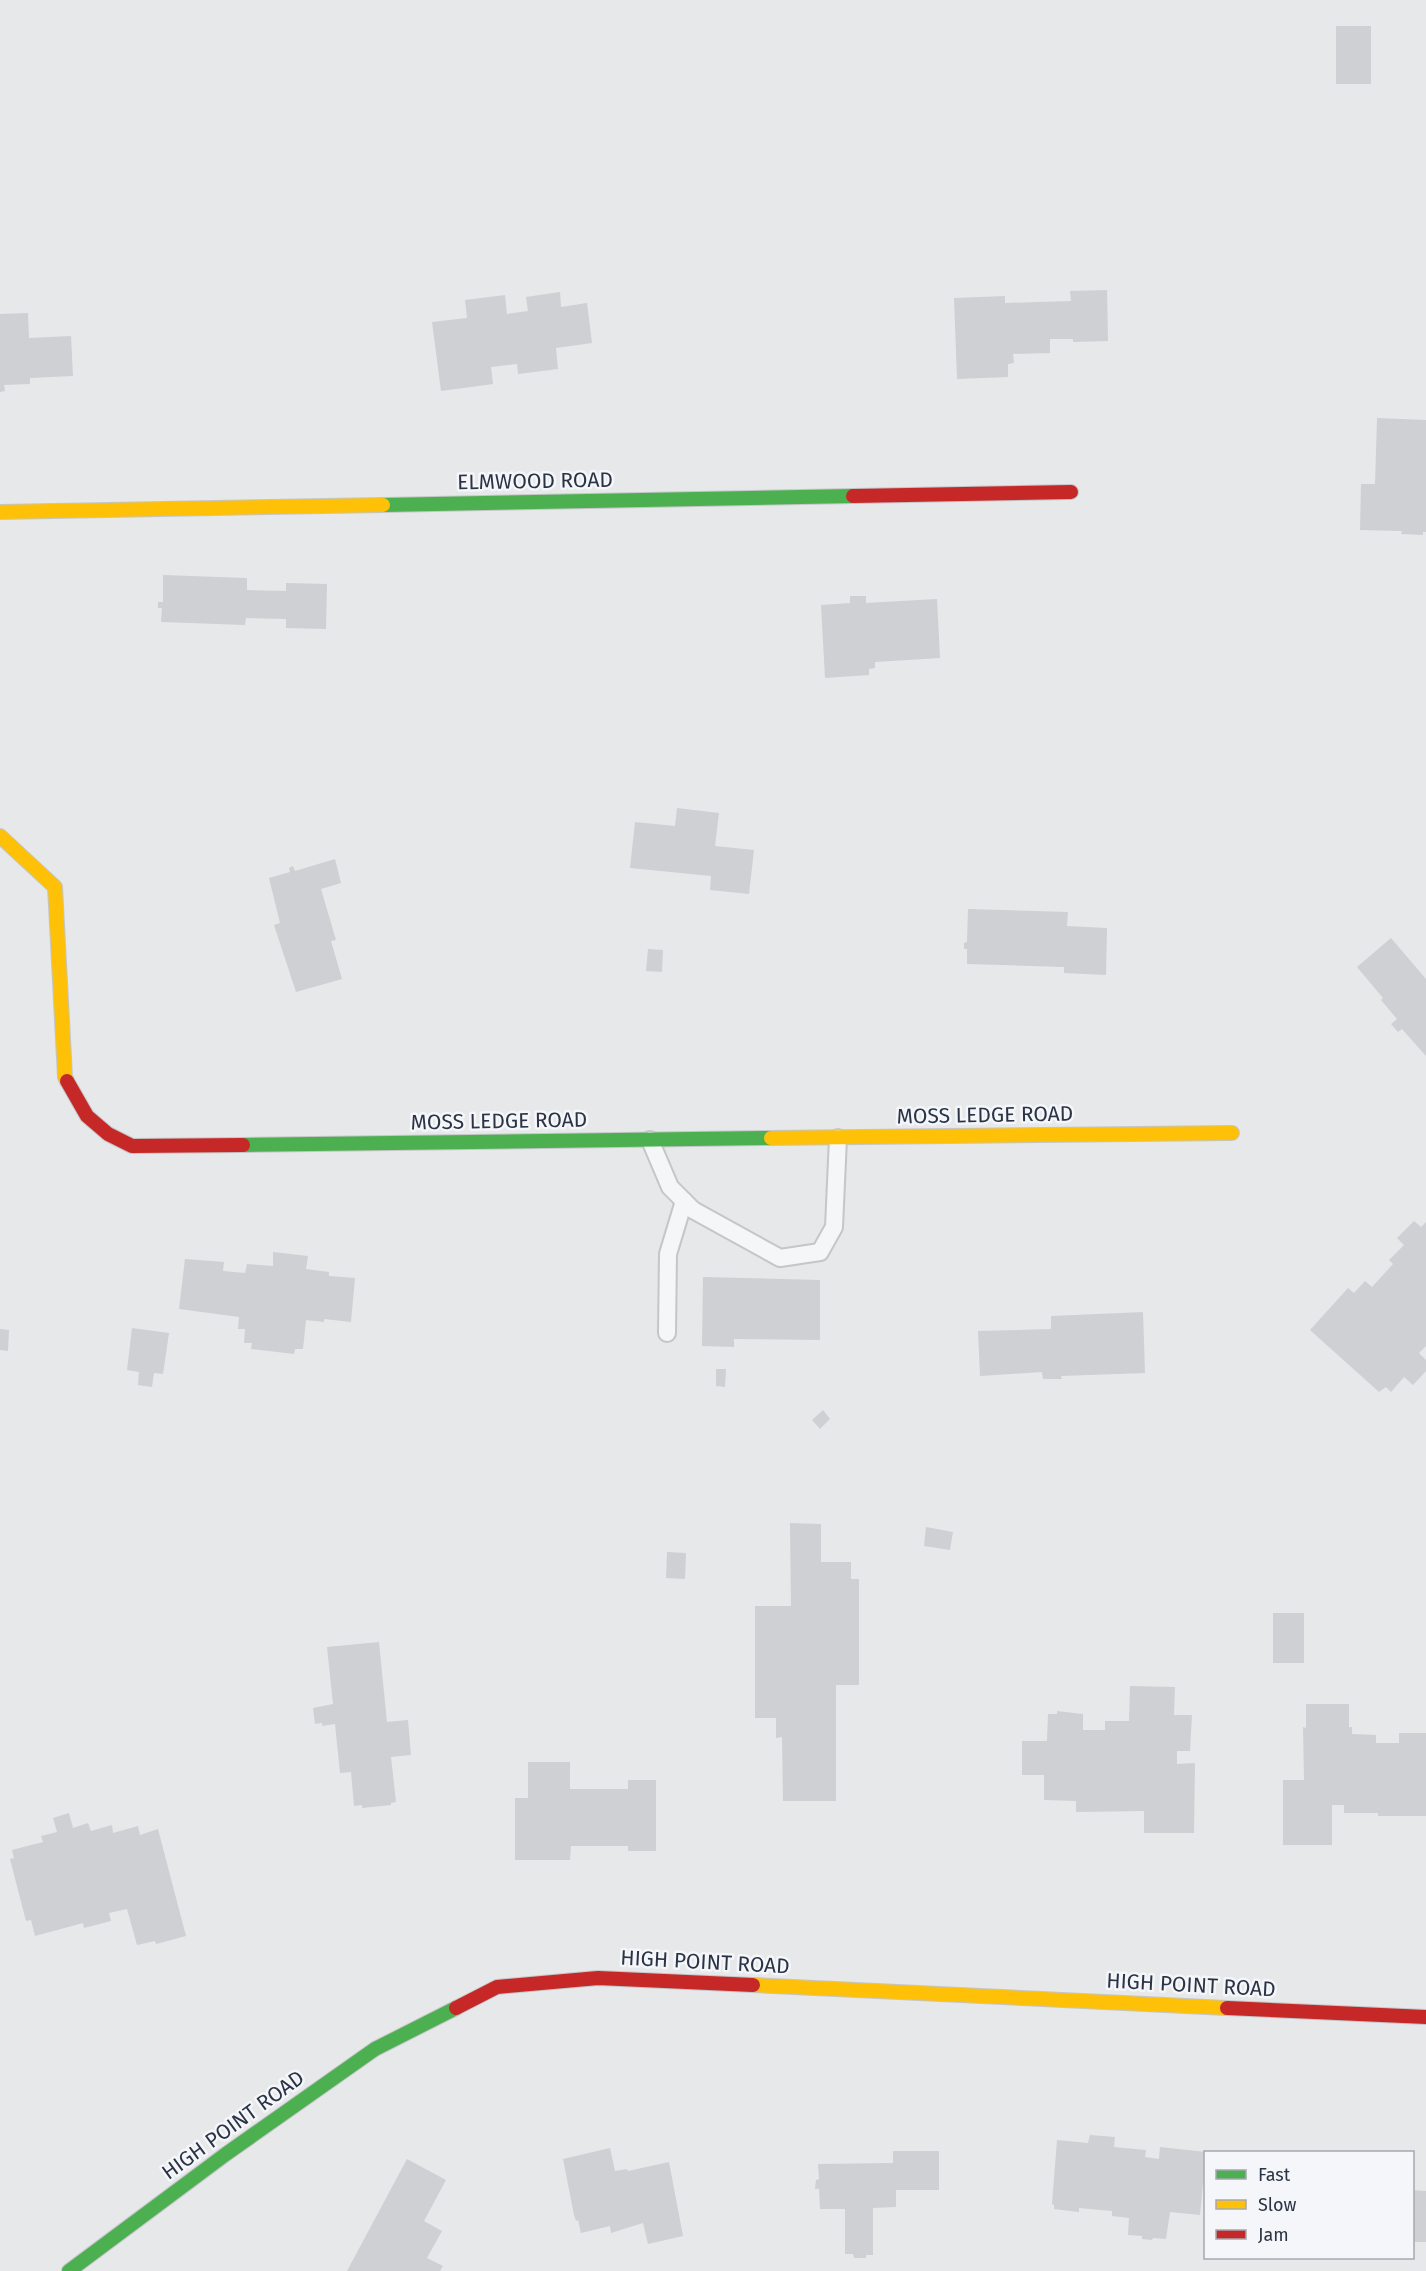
<svg xmlns="http://www.w3.org/2000/svg" width="1426" height="2271" font-family="'Fira Sans',sans-serif">
<style>
.building{fill:#ced0d3}
.lines{fill:none;stroke-linecap:round;stroke-linejoin:round}
.lane-casing{stroke:#c4c6c8;stroke-width:20}
.fast-casing{stroke:#c4c6c8;stroke-width:16}
.slow-casing{stroke:#c4c6c8;stroke-width:16}
.jam-casing{stroke:#c4c6c8;stroke-width:16}
.lane{stroke:#f5f6f7;stroke-width:16}
.fast{stroke:#4caf50;stroke-width:14}
.slow{stroke:#ffc107;stroke-width:14}
.jam{stroke:#c62828;stroke-width:14}
.labels{text-anchor:middle;dominant-baseline:central;stroke-width:5;stroke-linejoin:round;paint-order:stroke}
.street-label{font-size:21px;fill:#2b3445;stroke:#f4f6f9}
</style>
<rect width="100%" height="100%" fill="#e6e8ea"/>
<!-- building -->
<g class="building">
<rect x="1336" y="26" width="35" height="58"/>
<path d="M1107,290L1108,341L1073,342V339H1050V353L1013,354L1014,363L1008,364V377L957,379L954,298L1005,296V303L1071,301L1070,291Z"/>
<path d="M560,292L561,307L587,303L592,343L556,348L558,369L518,374L517,364L491,367L493,384L441,391L432,322L467,318L465,300L505,295L507,314L528,311L526,297Z"/>
<path d="M28,313L29,338L71,336L73,376L30,378V384L4,385L5,391L0,392V314Z"/>
<path d="M1377,418L1426,420V532H1423V535L1401,534L1402,531L1360,530L1361,484H1375Z"/>
<path d="M163,575L247,578V590L286,591V583L327,584L326,629L286,628V619L246,618L245,625L161,622L162,608H158V602H163Z"/>
<path d="M850,596H866V603L937,599L940,658L875,662V668L869,669V675L825,678L821,605L850,603Z"/>
<path d="M677,808L719,813L715,846L754,850L749,894L710,890L711,876L630,868L635,822L675,826Z"/>
<path d="M335,859L341,883L321,889L336,940L331,941L342,979L296,992L274,925L280,923L269,878L290,872L289,868L293,866L295,871Z"/>
<path d="M968,909L1068,912L1067,926L1107,928L1106,975L1064,973V967L967,964V949H964V943L967,942Z"/>
<path d="M1391,938L1426,979V1056L1402,1029L1398,1032L1391,1024L1397,1019L1381,1000L1383,998L1357,967Z"/>
<path d="M648,949L663,950L662,972L646,971Z"/>
<path d="M1414,1221L1421,1227L1426,1222V1346L1419,1353L1426,1360V1371L1413,1385L1404,1377L1391,1392L1386,1387L1379,1392L1310,1330L1348,1288L1354,1293L1365,1281L1372,1287L1393,1264L1389,1260L1404,1245L1397,1238Z"/>
<path d="M273,1252L308,1256L306,1269L329,1272V1276L355,1278L351,1322L324,1319V1322L306,1320L303,1349H295L294,1354L251,1349L252,1343H244L245,1329H238L239,1317L179,1309L185,1259L224,1262L223,1271L245,1273L247,1264L273,1266Z"/>
<path d="M703,1277L820,1280V1340L734,1339V1347L702,1346Z"/>
<path d="M1143,1312L1145,1373L1061,1376L1062,1379H1043L1042,1372L980,1376L978,1331L1051,1329V1316Z"/>
<path d="M132,1328L169,1333L163,1374L154,1373L152,1387L138,1385L139,1372L127,1370Z"/>
<path d="M0,1329L9,1330L8,1351L0,1350Z"/>
<path d="M716,1369H726L725,1387L716,1386Z"/>
<path d="M823,1410L830,1419L820,1429L812,1420Z"/>
<path d="M790,1523L821,1524V1562H851V1579H859V1685H836V1801H783L782,1737L776,1738V1718H755V1606H791Z"/>
<path d="M926,1527L953,1532L950,1550L924,1546Z"/>
<path d="M667,1552L686,1553L685,1579L666,1578Z"/>
<rect x="1273" y="1613" width="31" height="50"/>
<path d="M379,1642L387,1722L408,1720L411,1755L391,1757L396,1802L391,1803V1805L362,1808V1805L354,1806L351,1772L340,1773L335,1724L322,1726V1723L315,1724L313,1708L333,1704L327,1647Z"/>
<path d="M1130,1686L1175,1687L1174,1715H1192L1190,1751H1177V1764L1195,1763L1194,1833H1144V1811L1076,1812V1801L1044,1800V1775H1022V1741H1047L1048,1714H1057V1711L1083,1714V1730H1105V1721H1129Z"/>
<path d="M1306,1704H1349V1727H1352V1734L1376,1735V1743H1399V1733H1426V1816H1378V1813H1344V1805H1332V1845H1283V1780H1304L1303,1727L1306,1728Z"/>
<path d="M528,1762H570V1789H628V1780H656V1851H628V1846H571L570,1860H515V1798H528Z"/>
<path d="M69,1813L73,1828L88,1823L91,1831L112,1825L113,1833L138,1826L140,1835L158,1829L186,1936L156,1944L155,1941L137,1945L127,1909L109,1913L111,1921L84,1928L83,1923L35,1936L31,1920L26,1921L10,1859L14,1858L12,1850L43,1842L41,1836L57,1832L53,1818Z"/>
<path d="M1090,2135L1115,2137L1114,2147L1146,2150L1145,2157L1159,2159L1160,2147L1206,2152L1200,2215L1170,2212L1166,2239L1153,2238L1152,2240L1142,2239V2236L1128,2235L1129,2218L1112,2216V2211L1079,2208V2212L1054,2209V2205L1052,2204L1057,2140L1088,2143Z"/>
<path d="M610,2148L615,2171L627,2169L628,2171L669,2162L683,2236L648,2244L643,2223L611,2233L610,2226L581,2233L578,2220L576,2221L574,2215L563,2159Z"/>
<path d="M893,2151H939V2190H896V2207L873,2208V2255H866V2258H854L853,2254H845V2209H820L819,2189H815L816,2180L819,2179L818,2164L893,2163Z"/>
<path d="M407,2159L446,2180L424,2221L442,2231L427,2258L443,2266L440,2271H347Z"/>
<path d="M1412,2190L1426,2191V2242H1412Z"/>
</g>
<g class="lines">
<!-- lane casing -->
<g class="lane-casing">
<g id="lane">
<path d="M650,1140L670,1187L693,1210L780,1258L820,1252L834,1227L838,1138"/>
<path d="M667,1333L668,1254L684,1201"/>
</g>
</g>
<!-- fast casing -->
<g class="fast-casing">
<g id="fast">
<path d="M383,505L853,496"/>
<path d="M243,1145L771,1138"/>
<path d="M69,2271L226,2154L375,2049L456,2008"/>
</g>
</g>
<!-- slow casing -->
<g class="slow-casing">
<g id="slow">
<path d="M0,512L383,505"/>
<path d="M0,836L55,887L65,1077L67,1081"/>
<path d="M771,1138L1232,1133"/>
<path d="M753,1985L1227,2008"/>
</g>
</g>
<!-- jam casing -->
<g class="jam-casing">
<g id="jam">
<path d="M853,496L1071,492"/>
<path d="M67,1081L87,1116L108,1134L132,1146L243,1145"/>
<path d="M456,2008L497,1987L598,1978L753,1985"/>
<path d="M1227,2008L1426,2017"/>
</g>
</g>
<!-- lane -->
<use href="#lane" class="lane"/>
<!-- fast -->
<use href="#fast" class="fast"/>
<!-- slow -->
<use href="#slow" class="slow"/>
<!-- jam -->
<use href="#jam" class="jam"/>
</g>
<g class="labels">
<!-- street labels -->
<g class="street-label">
<text transform="translate(535 481) rotate(-1)">ELMWOOD ROAD</text>
<text transform="translate(985 1115) rotate(-1)">MOSS LEDGE ROAD</text>
<text transform="translate(499 1121) rotate(-1)">MOSS LEDGE ROAD</text>
<text transform="translate(705 1962) rotate(3)">HIGH POINT ROAD</text>
<text transform="translate(1191 1985) rotate(3)">HIGH POINT ROAD</text>
<text transform="translate(233 2125) rotate(-36)">HIGH POINT ROAD</text>
</g>
</g>
<!-- legend -->
<rect x="1204" y="2151" width="210" height="108" fill="#f4f6f9" stroke="#a4a8b1" stroke-width="1.5"/>
<rect x="1216" y="2170" width="30" height="9" fill="#4caf50" stroke="#a4a8b1" stroke-width="1.5"/>
<text x="1258" y="2181" font-size="18" fill="#2b3445">Fast</text>
<rect x="1216" y="2200" width="30" height="9" fill="#ffc107" stroke="#a4a8b1" stroke-width="1.5"/>
<text x="1258" y="2211" font-size="18" fill="#2b3445">Slow</text>
<rect x="1216" y="2230" width="30" height="9" fill="#c62828" stroke="#a4a8b1" stroke-width="1.5"/>
<text x="1258" y="2241" font-size="18" fill="#2b3445">Jam</text>
</svg>
